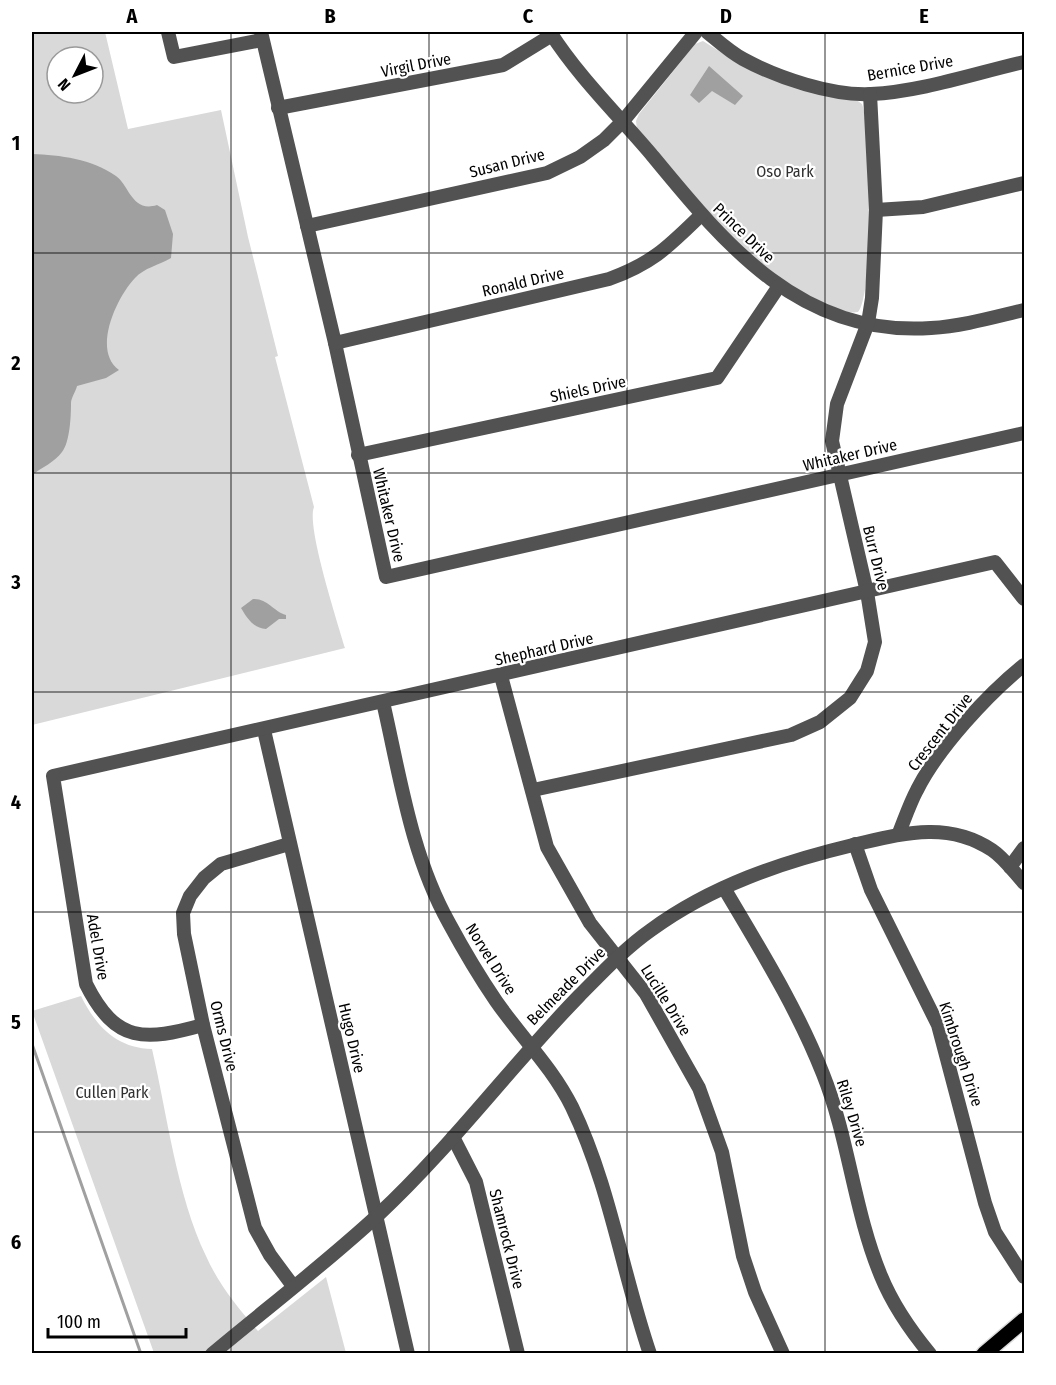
<svg xmlns="http://www.w3.org/2000/svg" width="1056" height="1385" font-family="'Fira Sans Condensed',sans-serif">
<style>
.green{fill:#d9d9d9;fill-rule:evenodd}
.water{fill:#a0a0a0}
.lines{fill:none;stroke-linecap:round;stroke-linejoin:round}
.stream{stroke:#a0a0a0;stroke-width:3}
.major-casing{stroke:#dbdbdb;stroke-width:18}
.minor{stroke:#525252;stroke-width:14}
.major{stroke:#000;stroke-width:15}
.grid{fill:none;stroke:#000;stroke-width:1.5;stroke-opacity:0.55}
.labels{text-anchor:middle;dominant-baseline:central;stroke-width:4.5;stroke-linejoin:round;paint-order:stroke}
.street-label{font-size:16px;fill:#000;stroke:#fff}
.park-label{font-size:16px;fill:#303030;stroke:#fff}
.neatline{fill:none;stroke:#000;stroke-width:2}
.grid-label{font-size:20px;text-anchor:middle;font-weight:bold;fill:#000}
</style>
<rect width="100%" height="100%" fill="#fff"/>
<!-- green -->
<g class="green">
<path d="M32,32H105L128,129L221,110L248,237L278,356L275,357L314,507C306,526 338,623 345,648L32,725ZM57,57H93V93H57Z"/>
<path d="M703,41L727,56L855,99L862,104C871,128 874,296 858,312C847,314 837,308 827,304C747,272 693,193 637,130L636,121L639,114L695,44Z"/>
<path d="M81,996C96,1026 116,1048 152,1049C167,1114 177,1196 206,1256C219,1285 238,1308 258,1331L326,1277L346,1353H154L32,1011Z"/>
</g>
<!-- water -->
<g class="water">
<path d="M709,66L743,96L735,105L712,91L699,103L690,95Z"/>
<path d="M32,154C60,155 92,159 116,176C129,185 132,213 157,205L165,210L173,234L171,258C159,265 144,268 135,278C116,298 92,351 119,370L106,378L77,386C76,391 71,398 71,403C71,416 70,442 62,452C55,462 41,468 32,475Z"/>
<path d="M253,599C267,598 273,611 286,615V619H279L266,629C253,628 247,618 241,608Z"/>
</g>
<g class="lines">
<!-- stream -->
<path class="stream" d="M32,1044L141,1354"/>
<!-- major casing -->
<g class="major-casing">
<path id="major" d="M984,1354L1024,1320"/>
</g>
<!-- minor -->
<g class="minor">
<path d="M168,32L174,57L262,40"/>
<path d="M261,32L335,343L386,577L1024,433"/>
<path d="M550,32C578,76 617,114 651,154C725,244 800,337 931,328C963,326 994,317 1024,310"/>
<path d="M707,32C718,41 730,52 743,59C778,78 832,96 871,94C920,92 976,73 1024,62"/>
<path d="M278,108L503,65L552,35"/>
<path d="M876,210L923,207L1024,183"/>
<path d="M307,226L547,173L580,157L604,140L623,121L696,32"/>
<path d="M335,343L609,279C653,263 668,247 701,215"/>
<path d="M358,455L717,378L779,286"/>
<path d="M501,676L547,847L590,923L646,994L699,1088L722,1152L743,1256L755,1292L783,1354"/>
<path d="M383,702C400,776 411,855 449,923C463,949 479,976 496,1001C521,1037 552,1067 572,1107C610,1186 622,1272 650,1354"/>
<path d="M264,730L408,1354"/>
<path d="M533,790L791,735L820,722L850,698L867,671L875,642L867,592L832,441L837,404L868,323L872,298L876,210L870,94"/>
<path d="M899,833C905,818 910,803 917,790C938,748 988,694 1024,665"/>
<path d="M289,844L221,864L204,878L190,896L183,913L184,934L203,1025L255,1228L270,1255L293,1286"/>
<path d="M855,844L871,890L938,1025L985,1203L995,1232L1024,1277"/>
<path d="M1010,867L1024,848"/>
<path d="M724,888C760,949 797,1008 823,1074C849,1139 854,1211 881,1276C892,1303 911,1331 930,1354"/>
<path d="M203,1025C145,1041 116,1044 86,984L53,776L995,562L1024,599"/>
<path d="M453,1137L476,1182L518,1354"/>
<path d="M212,1354C267,1308 325,1264 378,1215C450,1148 510,1067 579,996C602,973 624,949 651,930C711,886 782,862 853,845C901,834 947,820 992,850C1004,858 1014,872 1024,883"/>
</g>
<!-- major -->
<use href="#major" class="major"/>
</g>
<!-- grid -->
<path class="grid" d="M231,32V1354M429,32V1354M627,32V1354M825,32V1354M32,253H1024M32,473H1024M32,692H1024M32,912H1024M32,1132H1024"/>
<g class="labels">
<!-- street labels -->
<g class="street-label">
<text transform="translate(416 65) rotate(-11)">Virgil Drive</text>
<text transform="translate(910 68) rotate(-10)">Bernice Drive</text>
<text transform="translate(507 163) rotate(-14)">Susan Drive</text>
<text transform="translate(744 233) rotate(44)">Prince Drive</text>
<text transform="translate(523 282) rotate(-13)">Ronald Drive</text>
<text transform="translate(588 389) rotate(-12)">Shiels Drive</text>
<text transform="translate(850 455) rotate(-13)">Whitaker Drive</text>
<text transform="translate(389 515) rotate(77)">Whitaker Drive</text>
<text transform="translate(876 558) rotate(76)">Burr Drive</text>
<text transform="translate(544 649) rotate(-13)">Shephard Drive</text>
<text transform="translate(940 732) rotate(-52)">Crescent Drive</text>
<text transform="translate(98 947) rotate(80)">Adel Drive</text>
<text transform="translate(491 959) rotate(58)">Norvel Drive</text>
<text transform="translate(566 986) rotate(-45)">Belmeade Drive</text>
<text transform="translate(666 1000) rotate(58)">Lucille Drive</text>
<text transform="translate(224 1036) rotate(76)">Orms Drive</text>
<text transform="translate(352 1038) rotate(77)">Hugo Drive</text>
<text transform="translate(961 1054) rotate(72)">Kimbrough Drive</text>
<text transform="translate(852 1113) rotate(73)">Riley Drive</text>
<text transform="translate(507 1239) rotate(76)">Shamrock Drive</text>
</g>
<!-- park labels -->
<g class="park-label">
<text x="785" y="171">Oso Park</text>
<text x="112" y="1092">Cullen Park</text>
</g>
</g>
<!-- border -->
<rect width="1056" height="1385" fill="none" stroke="#ffffff" stroke-width="66"/>
<!-- north arrow -->
<g transform="translate(75 75) rotate(228)"><circle r="28" fill="#ffffff" stroke="#999999" stroke-width="1.5"/>
<path d="M0-4.5L10 22L0 15L-10 22Z" fill="#000000"/>
<text y="-9" font-size="16" font-weight="bold" text-anchor="middle" fill="#000000">N</text>
</g>
<!-- scale -->
<path d="M48 1328v9h138v-9" fill="none" stroke="#000000" stroke-width="3"/>
<text x="57" y="1328" font-size="18" fill="#000000" stroke="#ffffff" stroke-width="4.5" paint-order="stroke">100 m</text>
<rect x="33" y="33" width="990" height="1319" class="neatline"/>
<g class="grid-label">
<text x="132" y="23">A</text>
<text x="330" y="23">B</text>
<text x="528" y="23">C</text>
<text x="726" y="23">D</text>
<text x="924" y="23">E</text>
<text x="16" y="150">1</text>
<text x="16" y="370">2</text>
<text x="16" y="589">3</text>
<text x="16" y="809">4</text>
<text x="16" y="1029">5</text>
<text x="16" y="1249">6</text>
</g>
</svg>
